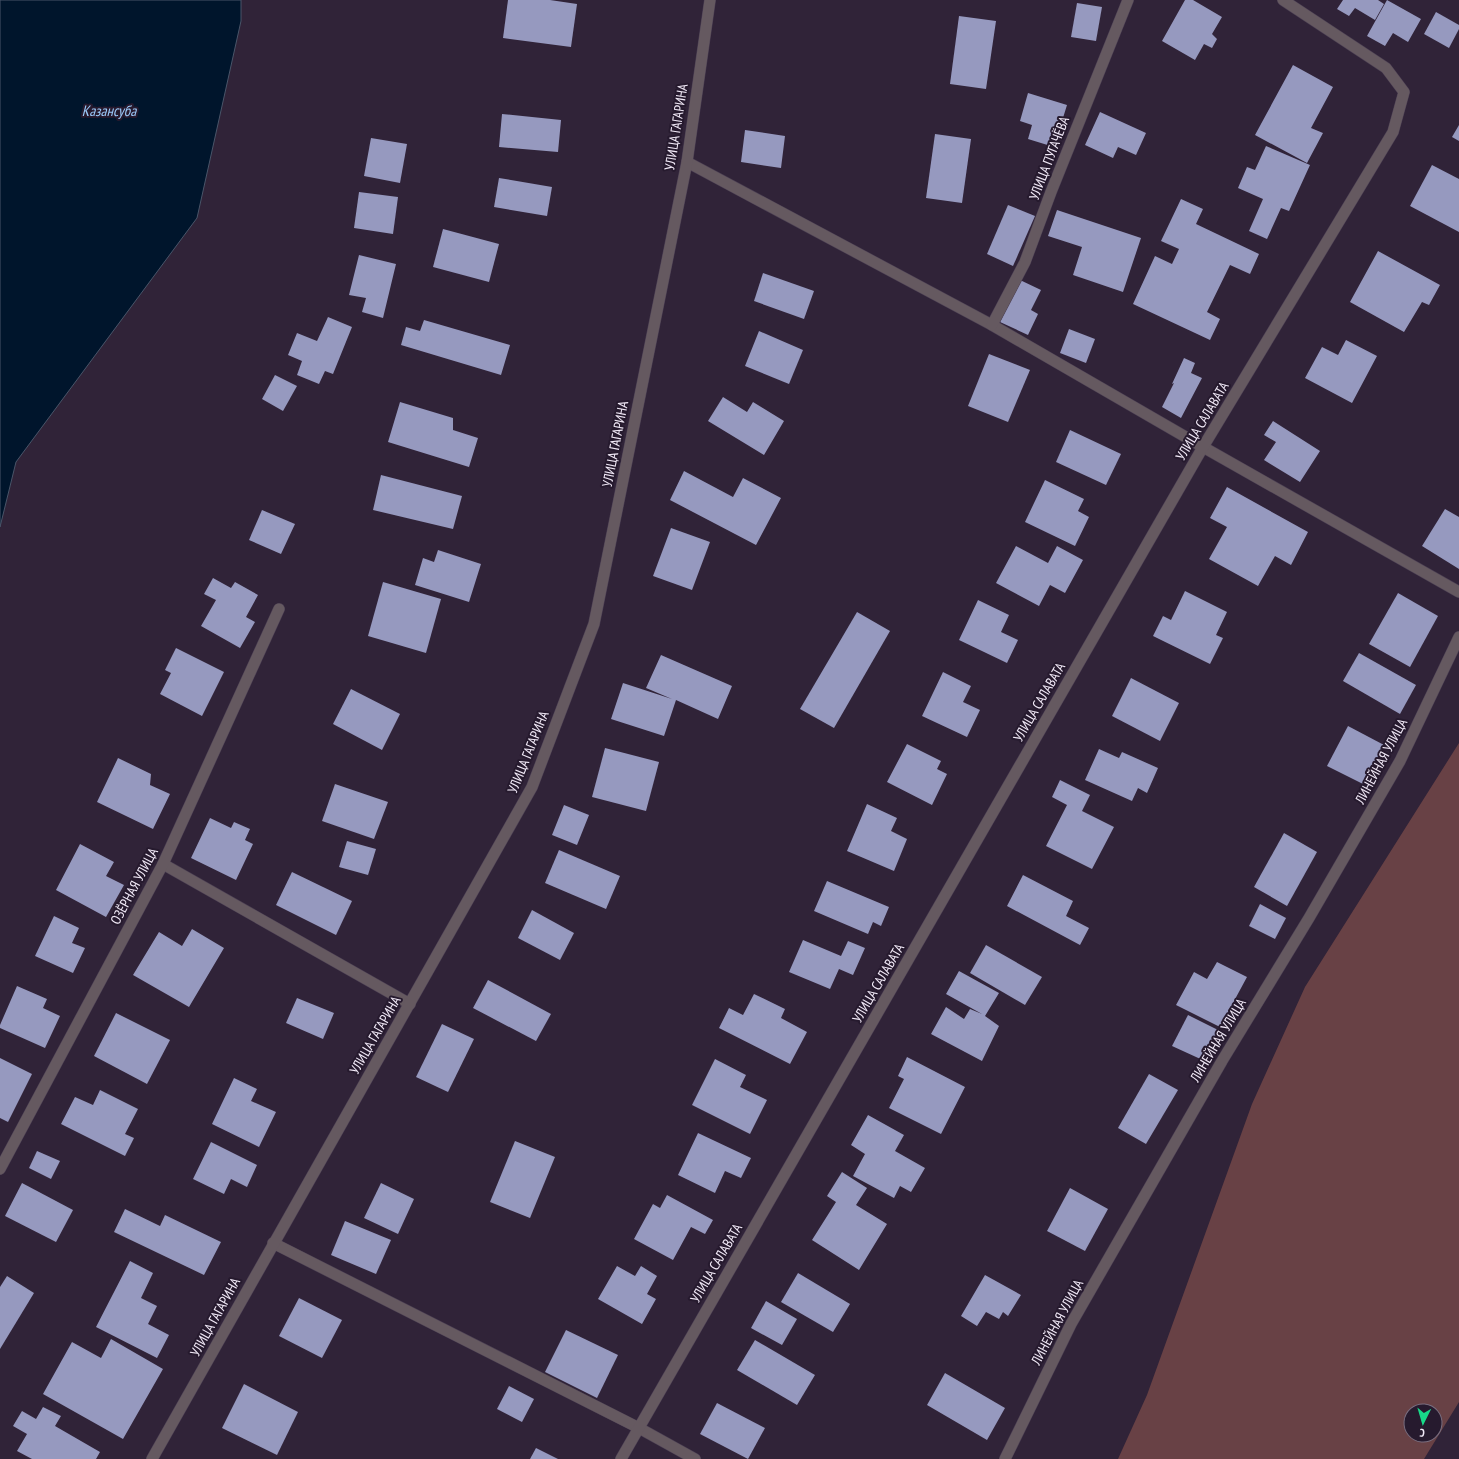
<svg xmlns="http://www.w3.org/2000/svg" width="1459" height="1459" font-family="'PT Sans Narrow',sans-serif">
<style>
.forest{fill:#684145;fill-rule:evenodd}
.water{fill:#00152c;stroke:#495569}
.building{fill:#9699bf}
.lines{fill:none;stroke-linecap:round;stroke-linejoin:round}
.minor-casing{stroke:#4b3f53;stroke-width:12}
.minor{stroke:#655960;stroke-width:11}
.labels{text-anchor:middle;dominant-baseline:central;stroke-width:4;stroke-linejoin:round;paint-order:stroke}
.street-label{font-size:14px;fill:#f2eaf8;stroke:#261a2e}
.water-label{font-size:15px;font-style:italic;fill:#9bcafa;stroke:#261a2e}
</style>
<rect width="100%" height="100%" fill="#302338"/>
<!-- forest -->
<path class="forest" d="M1459,743V1402L1424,1459H1118L1147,1395L1252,1104L1305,987ZM1411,1411H1435V1435H1411Z"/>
<!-- water -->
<path class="water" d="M0,0H241V21L197,218L16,462L0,527Z"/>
<!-- building -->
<g class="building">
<path d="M508,0H550L577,4L571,47L503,38Z"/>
<path d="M1185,0H1193L1222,17L1212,34L1217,39L1212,48L1204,44L1195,60L1162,41Z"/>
<path d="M1343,0H1378L1384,4L1375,20L1355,8L1349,16L1337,9Z"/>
<path d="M1387,0L1421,19L1408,42L1393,33L1385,46L1367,36Z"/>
<path d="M1077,3L1102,7L1096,41L1071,37Z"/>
<path d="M1436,12L1459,25V29L1449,48L1424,34Z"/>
<path d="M959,16L996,21L986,89L950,84Z"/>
<path d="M1293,65L1333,87L1311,128L1323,133L1307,163L1255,135Z"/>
<path d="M1028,93L1067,105L1054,147L1028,139L1032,125L1020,121Z"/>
<path d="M1100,112L1146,133L1136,155L1118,147L1113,158L1085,145Z"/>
<path d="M502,114L561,120L558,152L499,147Z"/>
<path d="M1459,125V141L1452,137Z"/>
<path d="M745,130L785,136L781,168L741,162Z"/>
<path d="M935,134L971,139L962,203L926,198Z"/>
<path d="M371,138L407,144L400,183L364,176Z"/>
<path d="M1266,146L1310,165L1289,211L1281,208L1267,239L1249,231L1263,199L1238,188L1247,167L1255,170Z"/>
<path d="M1432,165L1459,179V232L1410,206Z"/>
<path d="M499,178L552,187L547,216L494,207Z"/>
<path d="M359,192L398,197L393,234L354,228Z"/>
<path d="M1181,199L1203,209L1196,224L1259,254L1250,274L1230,265L1207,312L1220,319L1210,340L1133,304L1155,256L1172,264L1179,249L1161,241Z"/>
<path d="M1008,205L1035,216L1013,266L987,254Z"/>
<path d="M1057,210L1141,238L1123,292L1073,275L1082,247L1048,236Z"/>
<path d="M443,229L499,244L489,282L433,267Z"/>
<path d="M1378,251L1440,285L1429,305L1422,302L1404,332L1350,302Z"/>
<path d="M359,255L396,264L383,318L362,312L366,298L349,295Z"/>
<path d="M763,273L814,291L804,319L754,301Z"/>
<path d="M1020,280L1041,290L1031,310L1038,314L1028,335L1000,322Z"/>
<path d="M328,317L352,327L333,374L325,371L319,384L297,375L302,361L288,355L297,333L317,341Z"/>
<path d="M424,320L510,345L501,375L401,345L406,327L420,331Z"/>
<path d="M1069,329L1095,339L1086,363L1060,353Z"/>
<path d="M759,331L803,350L789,384L745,366Z"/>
<path d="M1346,340L1377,356L1352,403L1305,378L1322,347L1338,355Z"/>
<path d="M989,354L1030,370L1008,422L968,406Z"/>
<path d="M1184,358L1195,363L1191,373L1202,378L1181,418L1162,407L1174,383L1172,384Z"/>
<path d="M275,375L297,386L283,411L262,399Z"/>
<path d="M723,397L747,412L753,402L784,421L764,455L708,421Z"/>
<path d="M400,402L453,418V430L478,438L469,467L388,442Z"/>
<path d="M1273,421L1320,451L1300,482L1264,460L1276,442L1264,435Z"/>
<path d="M1070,430L1121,454L1106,485L1056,462Z"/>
<path d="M684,471L733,497L743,478L781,498L756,545L670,500Z"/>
<path d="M381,475L462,496L453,529L373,510Z"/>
<path d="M1045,480L1084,499L1078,511L1089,517L1075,546L1025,522Z"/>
<path d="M1227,487L1308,532L1291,565L1275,556L1258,586L1209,559L1227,527L1210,518Z"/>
<path d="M1445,509L1459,517V569L1422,546Z"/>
<path d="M262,510L295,524L281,554L249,540Z"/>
<path d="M671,528L710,542L692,590L653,576Z"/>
<path d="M1016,546L1048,563L1057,546L1083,560L1065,593L1050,585L1039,606L996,583Z"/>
<path d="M438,550L481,564L469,602L415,585L423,558L434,562Z"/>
<path d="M213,578L231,588L235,582L258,595L246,617L255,622L240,648L201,626L216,600L204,594Z"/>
<path d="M383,582L441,599L426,653L368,636Z"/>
<path d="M1185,591L1227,612L1216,635L1223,638L1210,664L1153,636L1163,616L1171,620Z"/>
<path d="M1398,593L1438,616L1410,667L1369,644Z"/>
<path d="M978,600L1009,615L1001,632L1018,640L1007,663L959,640Z"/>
<path d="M857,612L890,631L834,728L800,709Z"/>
<path d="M176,648L224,672L202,716L160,694L171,673L165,670Z"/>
<path d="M1359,653L1416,685L1400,714L1343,681Z"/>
<path d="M661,655L732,686L718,719L676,700L664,736L611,719L623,683L672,699L646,688Z"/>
<path d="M943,672L971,686L963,702L980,710L967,737L922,716Z"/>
<path d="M1131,678L1179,703L1160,741L1112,716Z"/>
<path d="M351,689L400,714L382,750L333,724Z"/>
<path d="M1348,726L1384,745L1363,784L1327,766Z"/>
<path d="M907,744L941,761L937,769L947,774L932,805L887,782Z"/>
<path d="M605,748L659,762L646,811L592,797Z"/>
<path d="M1099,749L1119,758L1122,752L1158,768L1147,793L1138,788L1132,801L1085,780Z"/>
<path d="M118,758L151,774L150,785L170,794L153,829L97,802Z"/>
<path d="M1060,780L1090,795L1082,811L1114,827L1092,869L1046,846L1067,805L1052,797Z"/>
<path d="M335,784L388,802L374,839L322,821Z"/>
<path d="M867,804L897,818L891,831L907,839L894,871L847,851Z"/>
<path d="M564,805L589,815L577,845L552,835Z"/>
<path d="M210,818L231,828L234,822L250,829L245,840L253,844L236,880L191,858Z"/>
<path d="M1284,833L1317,852L1287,906L1254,887Z"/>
<path d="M347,841L376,849L368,875L339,867Z"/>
<path d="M80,844L114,862L106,876L124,885L106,917L56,890Z"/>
<path d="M559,850L620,876L606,909L545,883Z"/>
<path d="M292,872L352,901L336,935L276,905Z"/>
<path d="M1023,875L1073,901L1066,916L1089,928L1080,945L1007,906Z"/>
<path d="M827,881L889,907L881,926L873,922L868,934L814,911Z"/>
<path d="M1260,904L1286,918L1275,939L1249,926Z"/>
<path d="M532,910L574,933L560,960L518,938Z"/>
<path d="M54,916L79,928L72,943L85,948L73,973L35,956Z"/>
<path d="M192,929L224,948L189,1007L133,975L159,932L182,946Z"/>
<path d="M803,940L841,956L848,941L865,948L853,975L839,969L830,989L789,972Z"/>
<path d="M986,945L1042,977L1025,1005L970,973Z"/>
<path d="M1217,962L1247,977L1220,1027L1176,1005L1194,972L1207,979Z"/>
<path d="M959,971L999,993L985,1016L999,1026L982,1061L931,1034L946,1007L964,1019L970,1009L982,1014L946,994Z"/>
<path d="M488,980L551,1014L536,1041L473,1008Z"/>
<path d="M17,986L47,999L43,1008L60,1016L45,1048L0,1028V1025Z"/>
<path d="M754,994L785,1009L781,1018L807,1032L790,1064L719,1028L729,1008L743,1015Z"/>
<path d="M297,998L334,1013L323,1039L286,1023Z"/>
<path d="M116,1013L170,1040L147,1084L94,1056Z"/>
<path d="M1188,1015L1222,1032L1207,1062L1172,1046Z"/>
<path d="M442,1024L474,1039L448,1092L416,1077Z"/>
<path d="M907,1057L965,1087L941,1134L889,1108L904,1079L898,1076Z"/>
<path d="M0,1058L32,1074L8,1122L0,1118Z"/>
<path d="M715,1059L746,1075L740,1087L767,1100L750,1134L692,1105Z"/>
<path d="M1149,1074L1178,1090L1146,1144L1118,1128Z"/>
<path d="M234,1078L257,1089L251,1101L276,1112L259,1147L212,1124Z"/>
<path d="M100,1090L138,1109L125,1134L134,1138L125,1156L61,1124L75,1097L93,1105Z"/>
<path d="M868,1115L904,1135L895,1151L925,1168L911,1192L900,1186L894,1198L853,1176L865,1154L851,1145Z"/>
<path d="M698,1133L751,1158L741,1178L725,1171L715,1193L678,1175Z"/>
<path d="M515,1141L555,1157L530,1218L490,1202Z"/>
<path d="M211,1142L257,1165L247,1187L231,1179L224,1194L193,1179Z"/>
<path d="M37,1151L60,1161L51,1179L29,1168Z"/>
<path d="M842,1172L867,1188L856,1205L887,1224L859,1270L812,1240L836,1202L827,1196Z"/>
<path d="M22,1183L73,1210L56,1242L5,1216Z"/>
<path d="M381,1183L414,1199L398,1234L364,1218Z"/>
<path d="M1070,1188L1108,1209L1085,1251L1047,1231Z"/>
<path d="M667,1195L713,1220L705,1234L691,1227L673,1260L634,1239L653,1204L660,1208Z"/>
<path d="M125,1209L160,1226L165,1215L221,1242L204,1275L114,1232Z"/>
<path d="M345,1221L391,1240L376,1274L331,1255Z"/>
<path d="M130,1261L153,1273L141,1298L157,1306L148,1324L169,1335L157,1358L96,1327Z"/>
<path d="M617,1266L635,1276L641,1266L657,1276L647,1294L656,1299L642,1324L598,1299Z"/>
<path d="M798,1273L850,1304L833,1332L781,1302Z"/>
<path d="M985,1275L1021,1295L1008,1316L1003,1312L999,1319L986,1312L977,1326L961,1316Z"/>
<path d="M7,1276L34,1293L0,1349V1287Z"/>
<path d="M299,1298L342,1320L322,1358L279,1336Z"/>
<path d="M766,1301L797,1319L782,1345L751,1328Z"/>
<path d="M566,1330L618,1355L597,1398L545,1372Z"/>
<path d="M111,1339L163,1369L123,1439L43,1394L72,1342L101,1358Z"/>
<path d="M755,1340L815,1375L797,1405L737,1370Z"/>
<path d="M945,1373L1005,1408L987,1440L927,1405Z"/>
<path d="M244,1384L298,1412L277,1455L222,1428Z"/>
<path d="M509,1386L534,1399L522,1422L497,1409Z"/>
<path d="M717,1403L765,1428L748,1459L700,1434Z"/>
<path d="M43,1407L61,1416L55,1426L100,1452L96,1459H32L17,1451L27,1434L13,1426L22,1411L36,1419Z"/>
<path d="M536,1448L558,1459H530Z"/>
</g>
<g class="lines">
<!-- minor casing -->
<g class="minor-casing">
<g id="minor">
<path d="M687,162L992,325L1203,447L1459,592"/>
<path d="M992,325L1025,262L1051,192L1128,0"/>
<path d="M163,864L410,1004"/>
<path d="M0,1169L163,864L279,609"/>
<path d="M273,1243L639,1428L695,1459"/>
<path d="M152,1459L532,787L594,624L687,162L710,0"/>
<path d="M621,1459L1203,447L1393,132L1404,92L1386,68L1283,0"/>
<path d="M1005,1459L1071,1324L1222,1061L1309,918L1400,761L1459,637"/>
</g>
</g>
<!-- minor -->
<use href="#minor" class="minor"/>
</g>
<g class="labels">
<!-- street labels -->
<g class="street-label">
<text transform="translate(676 127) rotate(-81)">УЛИЦА ГАГАРИНА</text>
<text transform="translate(1049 158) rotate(-69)">УЛИЦА ПУГАЧЁВА</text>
<text transform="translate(1202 421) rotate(-59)">УЛИЦА САЛАВАТА</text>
<text transform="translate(615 444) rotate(-79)">УЛИЦА ГАГАРИНА</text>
<text transform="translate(1039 702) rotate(-60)">УЛИЦА САЛАВАТА</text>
<text transform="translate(528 752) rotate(-68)">УЛИЦА ГАГАРИНА</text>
<text transform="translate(1381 761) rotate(-62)">ЛИНЕЙНАЯ УЛИЦА</text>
<text transform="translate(134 886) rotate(-62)">ОЗЁРНАЯ УЛИЦА</text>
<text transform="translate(878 983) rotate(-60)">УЛИЦА САЛАВАТА</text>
<text transform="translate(375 1035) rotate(-60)">УЛИЦА ГАГАРИНА</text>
<text transform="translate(1218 1040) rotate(-59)">ЛИНЕЙНАЯ УЛИЦА</text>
<text transform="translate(716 1263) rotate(-60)">УЛИЦА САЛАВАТА</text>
<text transform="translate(215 1317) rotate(-61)">УЛИЦА ГАГАРИНА</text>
<text transform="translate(1057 1322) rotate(-62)">ЛИНЕЙНАЯ УЛИЦА</text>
</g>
<!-- water labels -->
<g class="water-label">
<text x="109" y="110">Казансуба</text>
</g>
</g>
<!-- north arrow -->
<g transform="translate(1423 1423) rotate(185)"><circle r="19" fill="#261a2e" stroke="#786d7f"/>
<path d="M0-3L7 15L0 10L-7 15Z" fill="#18d989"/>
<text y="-6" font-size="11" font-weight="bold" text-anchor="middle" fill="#f2eaf8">С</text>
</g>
</svg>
